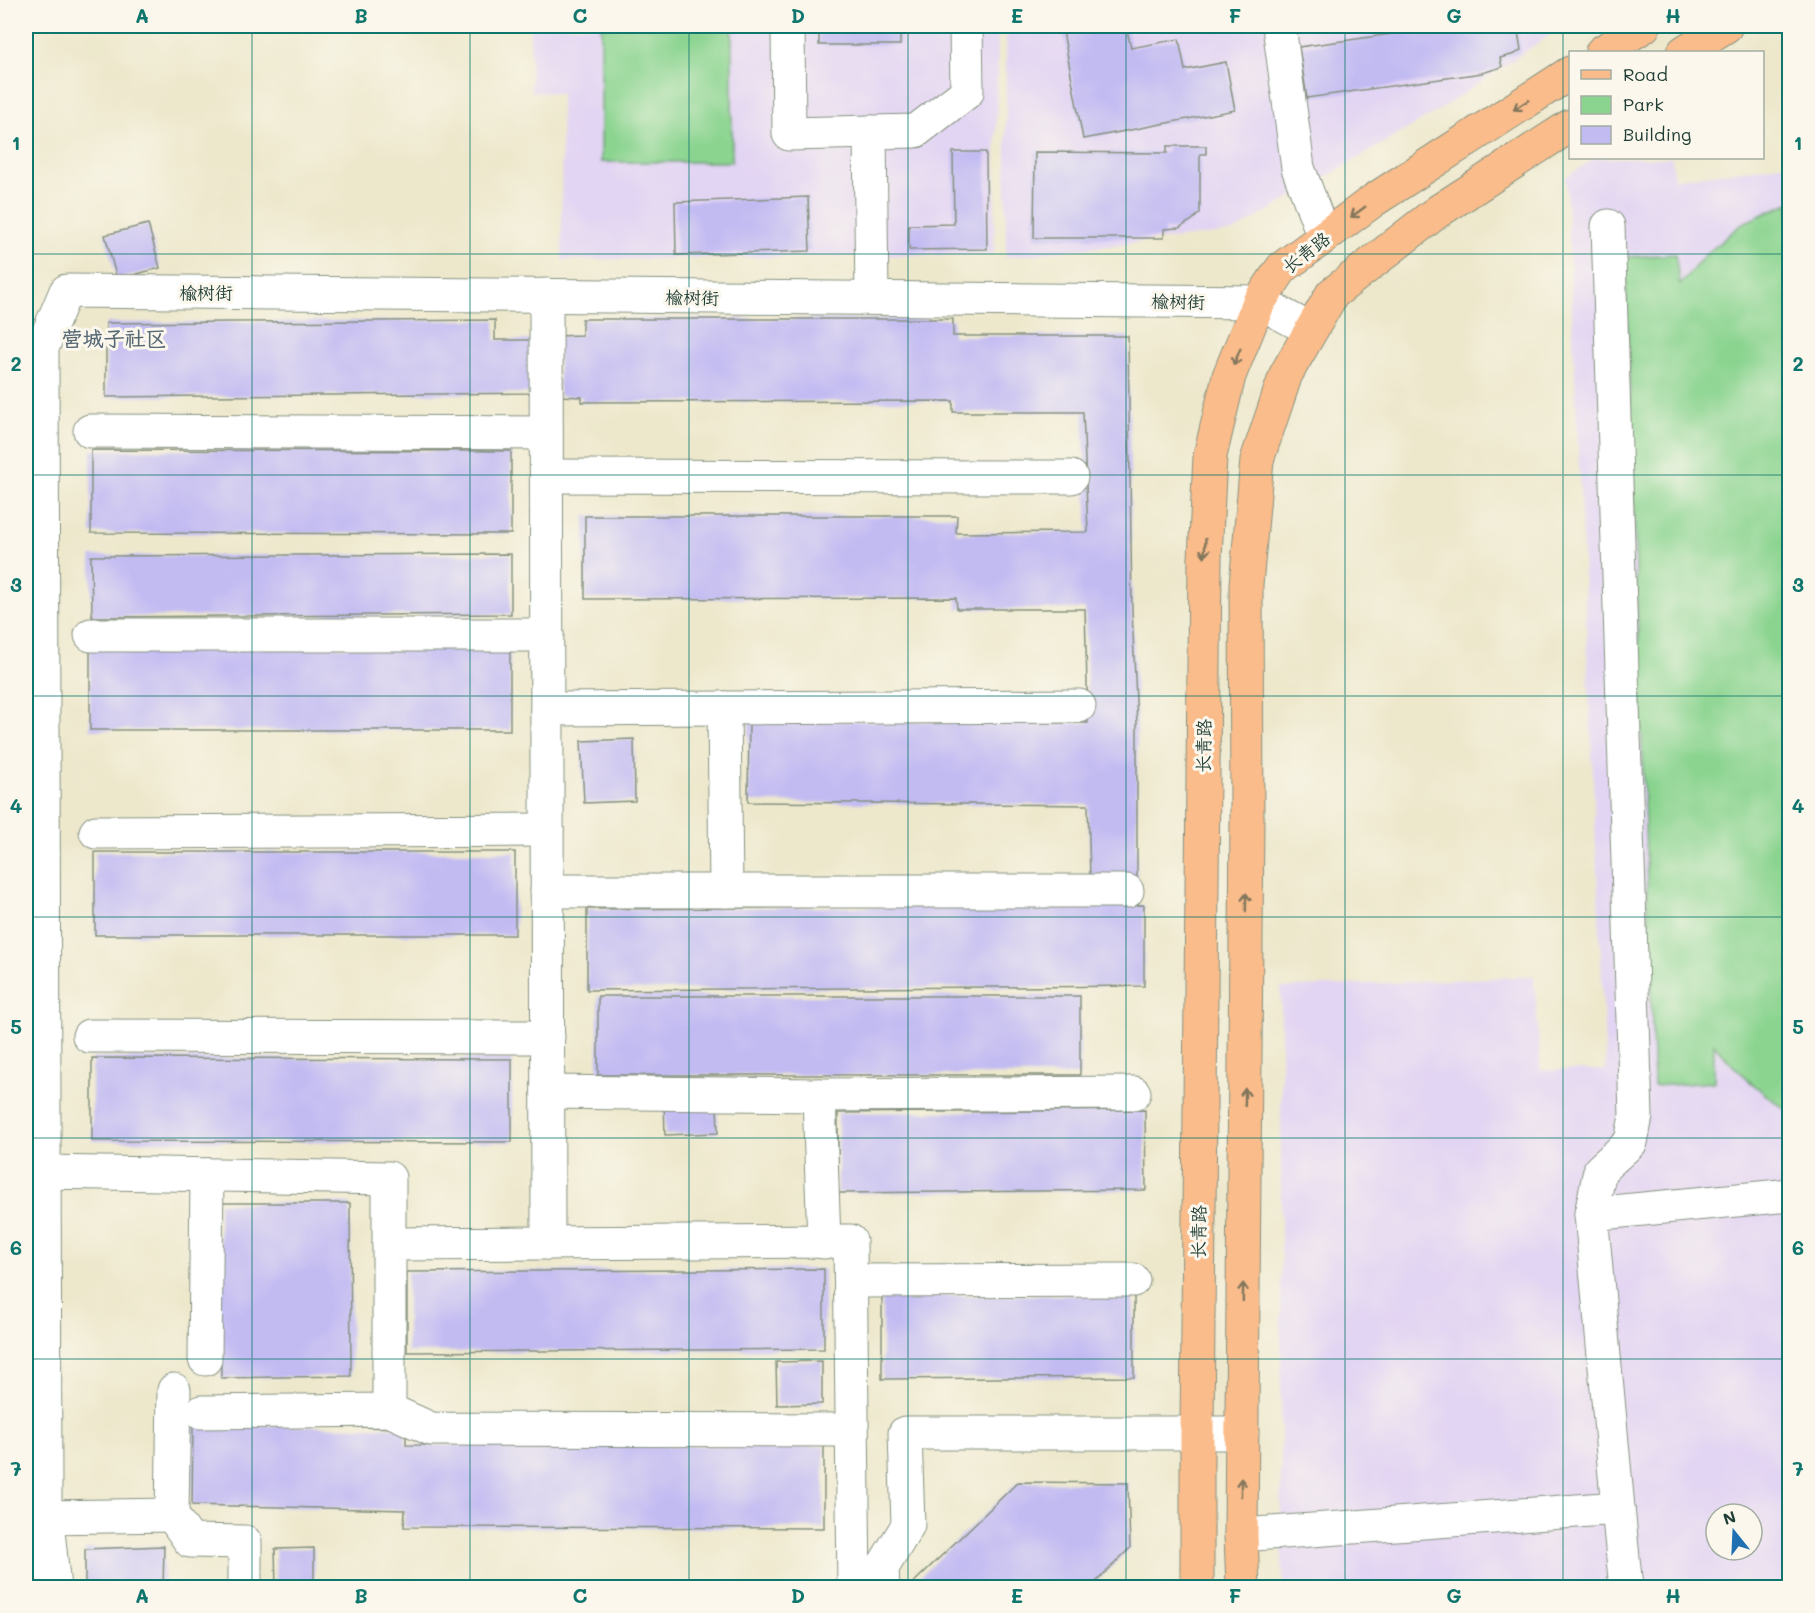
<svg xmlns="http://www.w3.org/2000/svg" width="1815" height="1613" font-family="Mali,'LXGW WenKai TC',sans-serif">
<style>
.built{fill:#e2d4f3;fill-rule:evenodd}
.green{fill:#8bd490;stroke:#558862;stroke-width:1.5}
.building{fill:#c2bbf2}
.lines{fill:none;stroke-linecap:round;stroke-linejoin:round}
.minor-casing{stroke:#869280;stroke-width:35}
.major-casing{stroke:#869280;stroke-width:35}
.minor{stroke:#fff;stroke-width:33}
.major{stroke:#fabc8b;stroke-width:33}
.oneway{stroke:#82765b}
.grid{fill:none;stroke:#0f766e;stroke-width:1.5;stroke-opacity:0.55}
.labels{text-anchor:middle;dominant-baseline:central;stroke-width:6;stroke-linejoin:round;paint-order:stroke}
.street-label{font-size:18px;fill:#1f3d34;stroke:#fbf7ec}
.quarter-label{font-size:21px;font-weight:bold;fill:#586976;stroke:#fbf7ec}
.neatline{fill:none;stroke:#0f766e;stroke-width:2}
.grid-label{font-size:20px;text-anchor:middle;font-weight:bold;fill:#0f766e}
</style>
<rect width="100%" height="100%" fill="#fbf7ec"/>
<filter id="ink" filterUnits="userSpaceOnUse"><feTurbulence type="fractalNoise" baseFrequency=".0167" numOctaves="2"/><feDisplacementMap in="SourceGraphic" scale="12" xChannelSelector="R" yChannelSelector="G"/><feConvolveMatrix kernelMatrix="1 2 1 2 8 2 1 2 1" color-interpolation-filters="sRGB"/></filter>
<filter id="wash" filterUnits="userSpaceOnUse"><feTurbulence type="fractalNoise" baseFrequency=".008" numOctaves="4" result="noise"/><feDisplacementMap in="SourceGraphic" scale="24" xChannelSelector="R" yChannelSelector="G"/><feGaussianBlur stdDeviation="1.35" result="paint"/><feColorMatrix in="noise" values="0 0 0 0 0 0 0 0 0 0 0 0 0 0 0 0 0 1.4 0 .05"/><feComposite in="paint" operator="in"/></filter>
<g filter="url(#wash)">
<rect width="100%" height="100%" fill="#ede8cc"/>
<!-- built -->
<g class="built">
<path d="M530,26H998L994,254L562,260L561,93L531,92Z"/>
<path d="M1006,26H1563L1438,111L1233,232L1006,257Z"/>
<path d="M1595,158H1672L1674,179L1789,164V1587H1283L1281,1536V988L1534,976L1541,1070H1606L1566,177ZM1716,1514H1752V1550H1716Z"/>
</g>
<!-- green -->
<g class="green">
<rect x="601" y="26" width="131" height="136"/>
<path d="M1789,203V1112C1759,1090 1738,1074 1714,1044V1082L1654,1086L1625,257L1675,254L1680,285L1704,256L1743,223Z"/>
</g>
<g id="blocks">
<!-- building -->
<g class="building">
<rect x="819" y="26" width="81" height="19"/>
<path d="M1062,26H1126L1131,48L1179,39L1185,70L1226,62L1235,110L1083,139Z"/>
<path d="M1398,26H1517L1521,50L1515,54L1500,58L1502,67L1482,73L1307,98L1299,47L1400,33Z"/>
<path d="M1167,146H1206V154H1200V213L1191,221L1179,228L1164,229V238H1034L1035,152L1167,153Z"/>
<path d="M953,152H986L987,249L909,250V225L954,224Z"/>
<path d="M808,197L810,251L676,255L675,202Z"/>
<path d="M148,224L160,268L117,279L105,235Z"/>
<path d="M582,319H953V336H1128L1132,609L1137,724V879L1090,878L1088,805L748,802L749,720L1088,723L1085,609H957L956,598L585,599V516H957L956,533L1088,532L1083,412H953V401L582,402V397L559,396L558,336L582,335Z"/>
<path d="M495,320V340H532L533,393L106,397V323Z"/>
<path d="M91,450L511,451V534L91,533Z"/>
<path d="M511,554V614L92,617L91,556Z"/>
<rect x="90" y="647" width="420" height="83"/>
<path d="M634,739L635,801L584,803L581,741Z"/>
<rect x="95" y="852" width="420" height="83"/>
<path d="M1144,905V986L587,990V909Z"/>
<rect x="598" y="996" width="482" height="79"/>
<path d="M92,1058L512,1059V1142L92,1141Z"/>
<path d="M717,1102L718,1133L665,1135L664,1104Z"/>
<path d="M1145,1110L1146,1190L838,1193V1113Z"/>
<path d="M219,1203H350L351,1376L221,1378Z"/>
<path d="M824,1269V1349L407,1352V1272Z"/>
<path d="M1134,1295V1377L882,1379V1296Z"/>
<path d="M822,1361V1404L777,1405L776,1362Z"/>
<path d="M193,1424L406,1428V1445L824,1446V1528L404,1527L405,1510L192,1505Z"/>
<path d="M1018,1482L1128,1483L1130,1548L1091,1587H909Z"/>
<path d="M164,1546L163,1587H85V1549Z"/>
<path d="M314,1548V1587H276L275,1549Z"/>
</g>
</g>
</g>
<g filter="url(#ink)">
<use href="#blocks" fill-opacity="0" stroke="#869280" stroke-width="1.5"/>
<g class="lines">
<!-- minor casing -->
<g class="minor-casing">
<g id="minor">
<path d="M788,26L789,134L916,131L967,92L966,26"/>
<path d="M1279,26L1298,168L1324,237"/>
<path d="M870,132L872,298"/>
<path d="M546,295L548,1243"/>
<path d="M90,431L546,433"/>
<path d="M547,476L1071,477"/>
<path d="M91,635H547"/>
<path d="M724,708L726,891"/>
<path d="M547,709L1079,706"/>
<path d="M96,832L547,830"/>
<path d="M547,891H1127"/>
<path d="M89,1036L548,1037"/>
<path d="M548,1092L819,1095L1134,1093"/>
<path d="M819,1095L824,1242"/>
<path d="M44,1172L389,1178V1244"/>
<path d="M1591,1214L1600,1170L1631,1142L1636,1116L1608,226"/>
<path d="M851,1281L1133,1280"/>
<path d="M205,1359L207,1175"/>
<path d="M174,1390L172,1515L190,1541L245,1542V1588"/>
<path d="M389,1410V1244L850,1241L854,1588"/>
<path d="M201,1412L389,1410L431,1429L852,1430"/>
<path d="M1618,1508L1626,1588"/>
<path d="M46,1517L172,1515"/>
<path d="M1241,1535L1618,1508L1591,1214L1790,1195"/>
<path d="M54,1588L45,1502L42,348L66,291L1259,302L1311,330"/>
<path d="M883,1588L882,1568L908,1525L905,1433H1242"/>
</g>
</g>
<!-- major casing -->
<g class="major-casing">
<g id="major">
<path d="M1602,52L1644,26"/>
<path d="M1684,52L1726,26"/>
<path d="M1197,1588V1433L1205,558L1210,456L1229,376L1259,302L1282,268L1374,200L1570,73"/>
<path d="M1243,1588L1241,1535L1247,817L1246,585L1257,460L1286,374L1332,294L1437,212L1570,126"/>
</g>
</g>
<!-- minor -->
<use href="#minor" class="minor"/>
<!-- major -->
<use href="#major" class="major"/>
</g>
<!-- one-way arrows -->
<defs><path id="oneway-shaft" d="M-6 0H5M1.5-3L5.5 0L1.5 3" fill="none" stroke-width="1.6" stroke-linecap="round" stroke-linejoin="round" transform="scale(1.5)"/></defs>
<g class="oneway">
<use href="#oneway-shaft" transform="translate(1521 105) rotate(147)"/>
<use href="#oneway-shaft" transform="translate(1358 212) rotate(144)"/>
<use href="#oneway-shaft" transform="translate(1237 357) rotate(112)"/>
<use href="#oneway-shaft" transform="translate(1205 548) rotate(93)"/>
<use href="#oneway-shaft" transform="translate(1246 902) rotate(-89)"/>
<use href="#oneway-shaft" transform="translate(1245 1097) rotate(-89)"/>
<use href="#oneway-shaft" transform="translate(1243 1292) rotate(-89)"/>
<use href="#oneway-shaft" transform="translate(1241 1487) rotate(-90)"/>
</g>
</g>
<!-- grid -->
<path class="grid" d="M252,26V1588M470,26V1588M689,26V1588M908,26V1588M1126,26V1588M1345,26V1588M1563,26V1588M26,254H1790M26,475H1790M26,696H1790M26,917H1790M26,1138H1790M26,1359H1790"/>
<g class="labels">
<!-- street labels -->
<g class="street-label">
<text transform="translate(1306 252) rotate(-38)">长青路</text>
<text x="206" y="292">榆树街</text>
<text transform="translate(692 297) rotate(1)">榆树街</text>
<text transform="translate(1178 301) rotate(1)">榆树街</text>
<text transform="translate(1203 746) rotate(-89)">长青路</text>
<text transform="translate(1198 1232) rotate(-89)">长青路</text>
</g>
<!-- quarter labels -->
<g class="quarter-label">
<text x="114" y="337">营城子社区</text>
</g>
</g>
<!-- margin -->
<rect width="1815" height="1613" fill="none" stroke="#fbf7ec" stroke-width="66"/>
<!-- legend -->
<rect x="1569" y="51" width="195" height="108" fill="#fbf7ec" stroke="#a3ada2" stroke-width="1.5"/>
<rect x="1581" y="70" width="30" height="9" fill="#fabc8b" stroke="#a3ada2" stroke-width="1.5"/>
<text x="1623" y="81" font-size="18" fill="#1f3d34">Road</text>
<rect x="1581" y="96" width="30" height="18" fill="#8bd490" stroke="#a3ada2" stroke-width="1.5"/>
<text x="1623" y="111" font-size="18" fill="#1f3d34">Park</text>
<rect x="1581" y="126" width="30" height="18" fill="#c2bbf2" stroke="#a3ada2" stroke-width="1.5"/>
<text x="1623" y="141" font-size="18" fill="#1f3d34">Building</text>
<!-- north arrow -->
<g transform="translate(1734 1532) rotate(342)"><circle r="28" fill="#fbf7ec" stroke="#a3ada2" stroke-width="1.5"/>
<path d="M0-4.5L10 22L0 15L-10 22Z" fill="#1f6fb2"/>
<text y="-9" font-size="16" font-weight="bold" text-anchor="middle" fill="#1f3d34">N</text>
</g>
<rect x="33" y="33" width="1749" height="1547" class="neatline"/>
<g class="grid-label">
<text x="142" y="23">A</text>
<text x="361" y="23">B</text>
<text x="580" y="23">C</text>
<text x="798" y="23">D</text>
<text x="1017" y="23">E</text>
<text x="1235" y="23">F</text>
<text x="1454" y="23">G</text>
<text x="1673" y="23">H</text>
<text x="16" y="150">1</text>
<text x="1798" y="150">1</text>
<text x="16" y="371">2</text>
<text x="1798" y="371">2</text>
<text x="16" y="592">3</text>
<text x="1798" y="592">3</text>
<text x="16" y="813">4</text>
<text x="1798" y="813">4</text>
<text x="16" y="1034">5</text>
<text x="1798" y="1034">5</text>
<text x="16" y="1255">6</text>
<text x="1798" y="1255">6</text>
<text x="16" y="1476">7</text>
<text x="1798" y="1476">7</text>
<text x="142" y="1603">A</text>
<text x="361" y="1603">B</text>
<text x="580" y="1603">C</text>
<text x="798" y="1603">D</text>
<text x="1017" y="1603">E</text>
<text x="1235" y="1603">F</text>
<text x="1454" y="1603">G</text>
<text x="1673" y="1603">H</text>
</g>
</svg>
